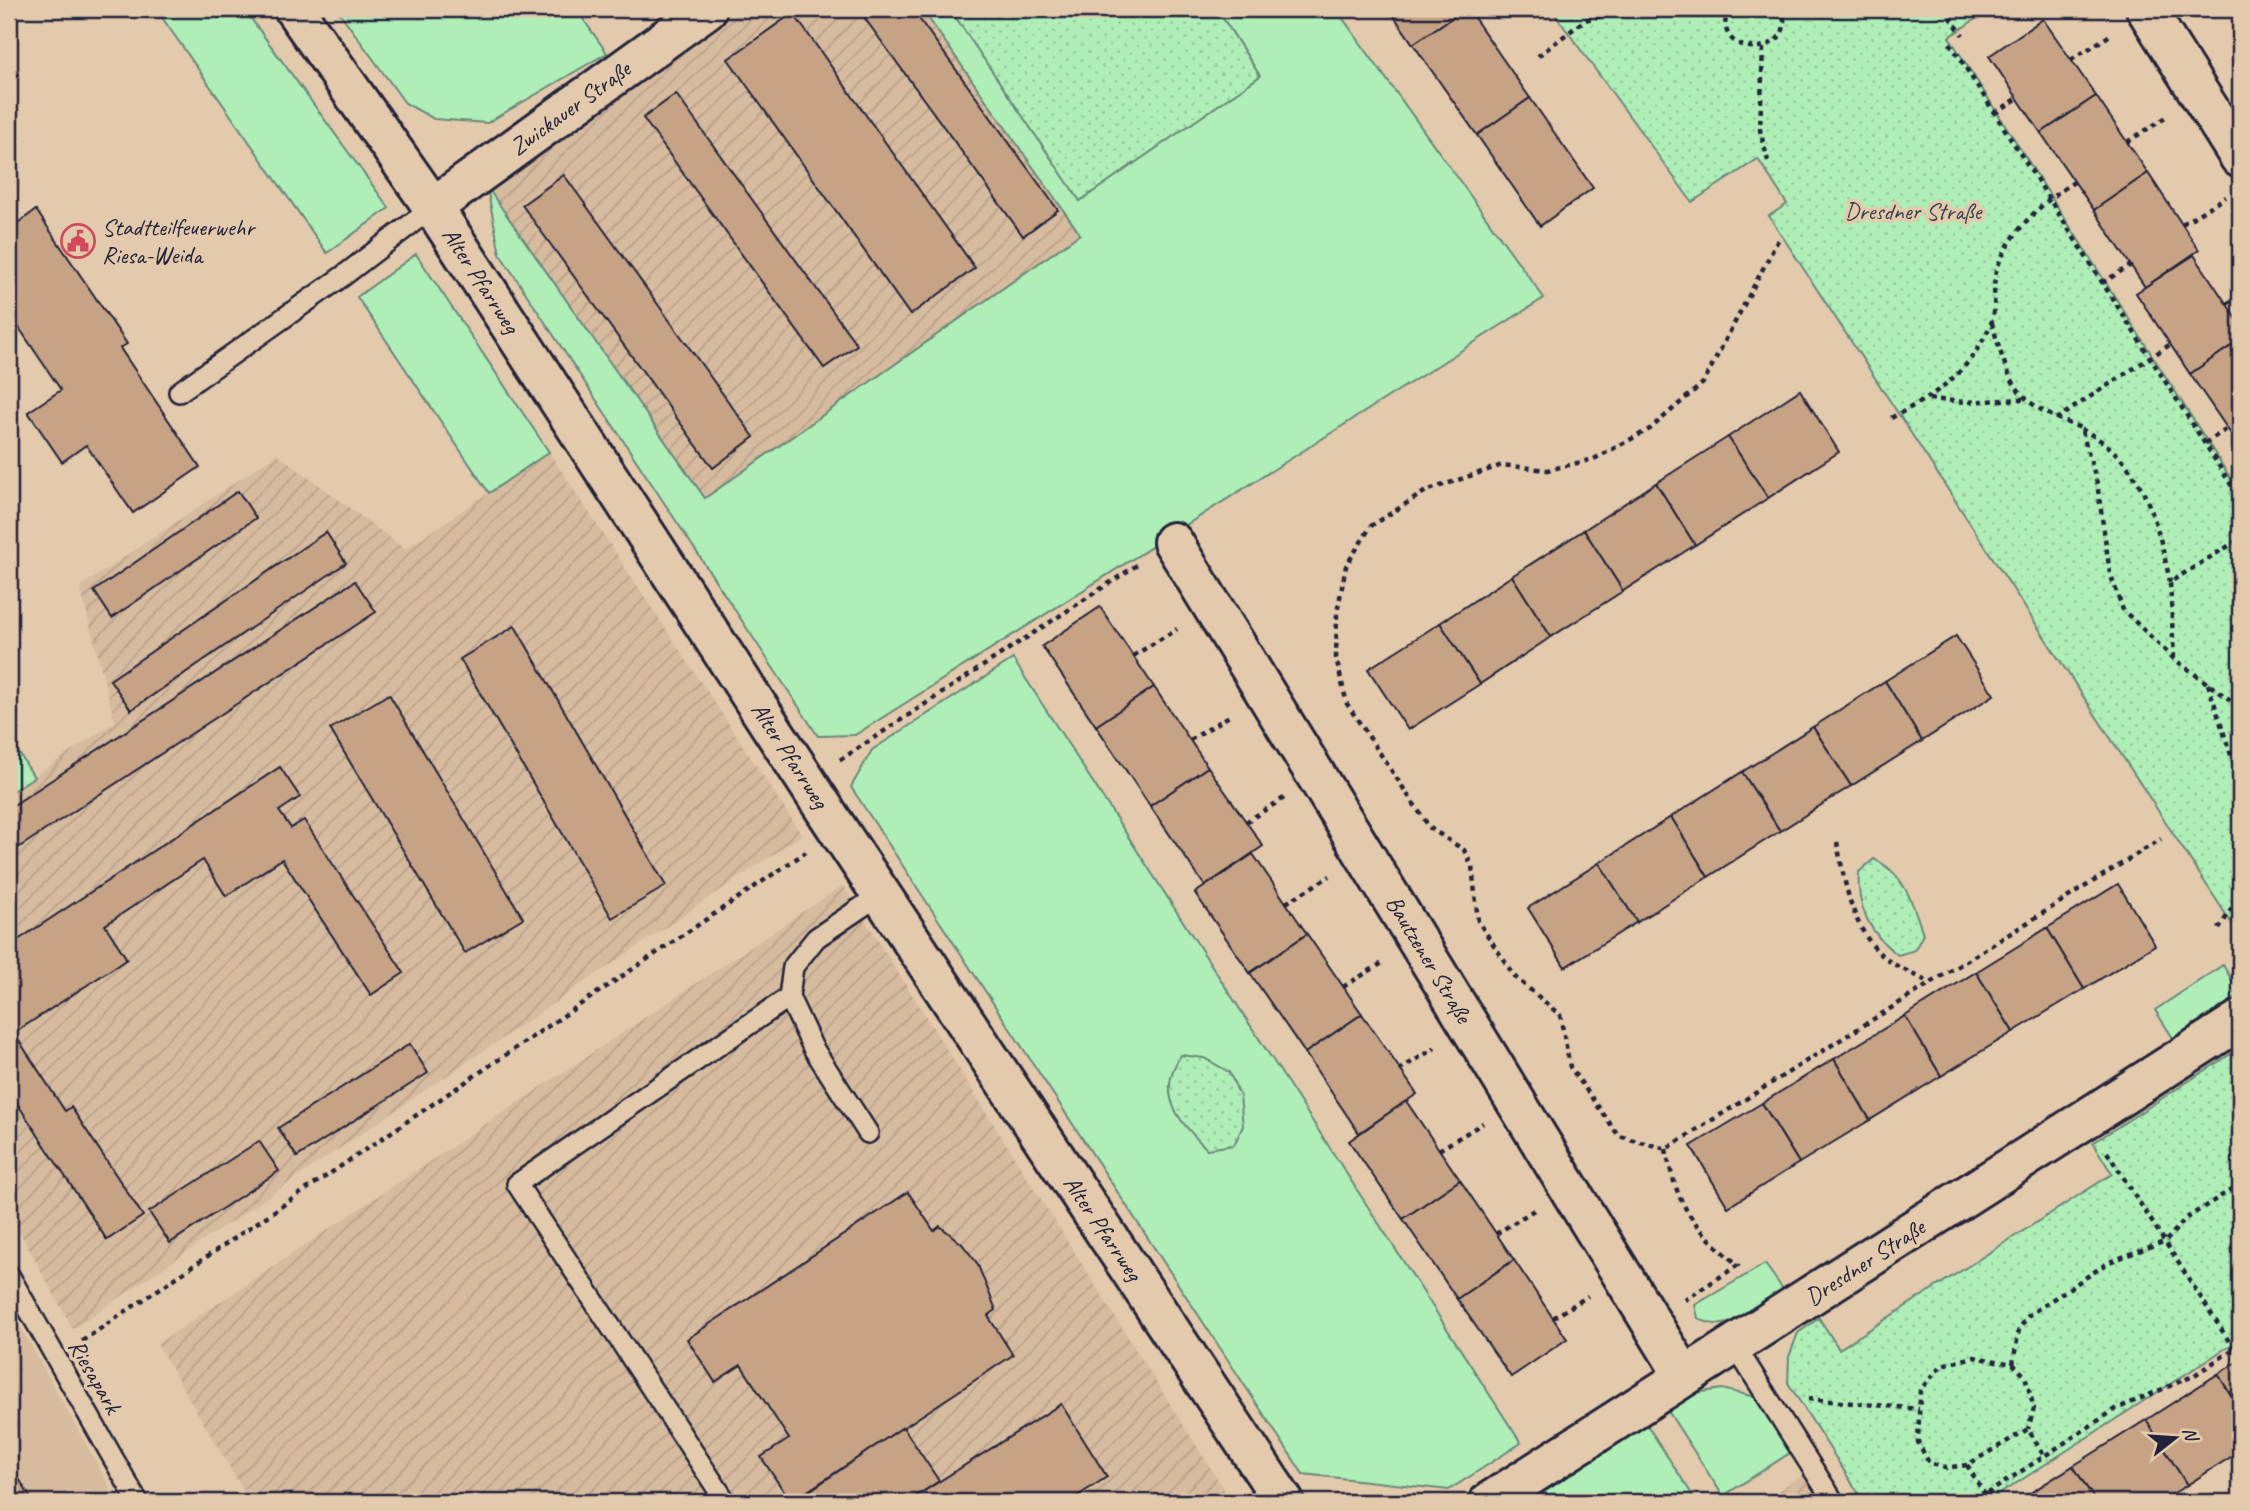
<svg xmlns="http://www.w3.org/2000/svg" width="2249" height="1511" font-family="Caveat,sans-serif">
<style>
.built{fill:#d7bb9f}
.industrial{fill:url(#industrial-furrows)}
.grass{fill:#afefb7;stroke:#688879;stroke-width:2}
.park{fill:url(#park-dots);stroke:#688879;stroke-width:2}
.building{fill:#c7a386;stroke:#22223b;stroke-width:2}
.lines{fill:none;stroke-linecap:round;stroke-linejoin:round}
.service-casing{stroke:#22223b;stroke-width:24}
.minor-casing{stroke:#22223b;stroke-width:44}
.path{stroke:#22223b;stroke-width:4.5;stroke-dasharray:5 5;stroke-linecap:butt}
.service{stroke:#e4caac;stroke-width:19}
.minor{stroke:#e4caac;stroke-width:38}
.labels{text-anchor:middle;dominant-baseline:central;stroke-width:7;stroke-linejoin:round;paint-order:stroke}
.street-label{font-size:24px;fill:#22223b;stroke:#e4caac}
.park-label{font-size:24px;fill:#37414e;stroke:#e4caac}
.poi-label{font-size:24px;fill:#22223b;stroke:#e4caac;text-anchor:start}
</style>
<defs>
<pattern id="industrial-furrows" width="10" height="10" patternUnits="userSpaceOnUse" patternTransform="scale(1.75)"><rect width="10" height="10" fill="#d7bb9f"/><path d="M-1 1l2-2M0 10L10 0M9 11l2-2" fill="none" stroke="#b8a08a"/></pattern>
<pattern id="park-dots" width="8" height="8" patternUnits="userSpaceOnUse" patternTransform="scale(1.75)"><rect width="8" height="8" fill="#afefb7"/><path d="M2 2h.1M6 6h.1" fill="none" stroke="#96cd9e" stroke-width="1.8" stroke-linecap="round"/></pattern>
</defs>
<rect width="100%" height="100%" fill="#e4caac"/>
<filter id="ink" filterUnits="userSpaceOnUse"><feTurbulence type="fractalNoise" baseFrequency=".0143" numOctaves="2"/><feDisplacementMap in="SourceGraphic" scale="14" xChannelSelector="R" yChannelSelector="G"/><feConvolveMatrix kernelMatrix="1 2 1 2 8 2 1 2 1" color-interpolation-filters="sRGB"/></filter>
<g filter="url(#ink)">
<!-- built -->
<path class="built" d="M9,1306L118,1502H9Z"/>
<!-- industrial -->
<g class="industrial">
<path d="M740,9H922L1080,234L705,498L487,187Z"/>
<path d="M549,452L802,835L73,1329L9,1213V793L115,722L80,587L277,454L405,549Z"/>
<path d="M843,885L1232,1502H250L157,1344Z"/>
<path d="M1807,1472L1827,1502H1761Z"/>
</g>
<!-- grass -->
<g class="grass">
<path d="M156,9H244L389,208L327,253Z"/>
<path d="M337,9H576L607,53L487,123L434,119L405,103Z"/>
<path d="M922,9H950L1080,200L1260,76L1217,9H1336L1544,298L855,735L818,736L500,254L487,187L705,498L1080,234Z"/>
<path d="M416,254L549,452L489,493L357,297Z"/>
<path d="M1013,659L1521,1443L1449,1490L1303,1474L851,787L872,750Z"/>
<path d="M9,737L34,777L9,793Z"/>
<path d="M2223,965L2237,989L2235,998L2173,1038L2155,1010Z"/>
<path d="M1765,1264L1785,1292C1759,1308 1729,1337 1698,1318L1695,1305Z"/>
<path d="M1722,1389L1755,1397L1793,1451L1723,1496L1668,1411L1696,1393Z"/>
<path d="M1647,1425L1697,1502H1550L1544,1492Z"/>
</g>
<!-- park -->
<g class="park">
<path d="M950,9H1217L1260,76L1080,201Z"/>
<path d="M1551,9H1971L1977,18L1949,37L2240,493V936L1769,216L1787,204L1758,159L1692,202Z"/>
<path d="M1874,859C1904,873 1913,903 1923,934L1915,950L1898,955C1870,935 1856,906 1859,872Z"/>
<path d="M2240,1048V1339L1987,1502H1864L1788,1383L1789,1357L1798,1333L1819,1318L1839,1349L2112,1174L2093,1143Z"/>
<path d="M1181,1055L1204,1058L1229,1072L1240,1096L1243,1126L1234,1145L1207,1149C1178,1121 1155,1094 1181,1055Z"/>
</g>
<!-- building -->
<g class="building">
<path d="M858,9H912L1058,210L1023,236Z"/>
<path d="M1389,9H1465L1413,44Z"/>
<path d="M1465,9H1468L1530,98L1477,135L1413,44Z"/>
<path d="M793,13L975,268L910,315L728,59Z"/>
<path d="M2043,19L2096,96L2041,133L1989,56Z"/>
<path d="M676,94L857,345L824,368L643,118Z"/>
<path d="M2096,96L2148,173L2094,210L2041,133Z"/>
<path d="M1530,98L1593,188L1540,226L1477,135Z"/>
<path d="M2148,173L2199,250L2145,287L2094,210Z"/>
<path d="M564,175L754,437L713,468L522,205Z"/>
<path d="M36,210L127,344L120,348L200,467L133,513L86,445L62,462L28,412L61,390L9,313V229Z"/>
<path d="M2194,255L2240,324V340L2190,374L2136,293Z"/>
<path d="M2240,340V447L2190,374Z"/>
<path d="M1800,390L1839,452L1768,498L1728,437Z"/>
<path d="M1728,437L1768,498L1695,545L1656,483Z"/>
<path d="M1656,483L1695,545L1623,591L1584,530Z"/>
<path d="M238,491L256,518L112,618L94,591Z"/>
<path d="M1584,530L1623,591L1551,637L1512,576Z"/>
<path d="M326,532L346,563L131,710L110,680Z"/>
<path d="M1512,576L1551,637L1480,684L1440,623Z"/>
<path d="M355,581L376,612L9,854V808Z"/>
<path d="M1100,607L1154,687L1096,726L1042,646Z"/>
<path d="M1440,623L1480,684L1408,730L1368,669Z"/>
<path d="M515,626L666,886L612,918L460,659Z"/>
<path d="M1956,636L1994,695L1922,741L1885,681Z"/>
<path d="M1885,681L1922,741L1851,786L1813,727Z"/>
<path d="M1154,687L1208,767L1150,806L1096,726Z"/>
<path d="M389,694L523,918L465,953L330,729Z"/>
<path d="M1813,727L1851,786L1780,831L1742,772Z"/>
<path d="M280,767L300,797L279,811L291,828L304,820L404,973L371,995L282,859L226,896L203,860L105,925L127,959L14,1033L65,1111L71,1107L143,1216L107,1240L9,1091V946Z"/>
<path d="M1208,767L1263,846L1205,886L1150,806Z"/>
<path d="M1742,772L1780,831L1708,877L1671,817Z"/>
<path d="M1671,817L1708,877L1637,922L1599,863Z"/>
<path d="M1253,854L1307,934L1250,973L1195,893Z"/>
<path d="M1599,863L1637,922L1565,967L1528,908Z"/>
<path d="M2118,884L2155,945L2084,989L2047,928Z"/>
<path d="M2047,928L2084,989L2013,1032L1976,972Z"/>
<path d="M1307,934L1362,1014L1305,1053L1250,973Z"/>
<path d="M1976,972L2013,1032L1941,1076L1905,1016Z"/>
<path d="M1362,1014L1417,1094L1359,1133L1305,1053Z"/>
<path d="M1905,1016L1941,1076L1870,1120L1834,1059Z"/>
<path d="M410,1044L428,1073L297,1157L278,1128Z"/>
<path d="M1834,1059L1870,1120L1799,1163L1762,1103Z"/>
<path d="M1406,1101L1460,1180L1403,1219L1349,1141Z"/>
<path d="M1762,1103L1799,1163L1728,1207L1691,1146Z"/>
<path d="M259,1141L279,1171L170,1243L149,1212Z"/>
<path d="M1460,1180L1514,1260L1457,1299L1403,1219Z"/>
<path d="M908,1192L934,1231L940,1226L962,1244L977,1263L996,1310L988,1316L1013,1355L791,1502L761,1457L789,1439L741,1365L715,1382L687,1339Z"/>
<path d="M1514,1260L1567,1339L1511,1377L1457,1299Z"/>
<path d="M2240,1360V1410L2218,1374Z"/>
<path d="M2218,1374L2240,1410V1451L2187,1485L2146,1420Z"/>
<path d="M1061,1404L1107,1477L1068,1502H907Z"/>
<path d="M2146,1420L2187,1485L2159,1502H2096L2073,1466Z"/>
<path d="M903,1427L939,1481L907,1502H806L802,1496Z"/>
<path d="M9,1462L33,1502H9Z"/>
<path d="M2073,1466L2096,1502H2016Z"/>
</g>
<g class="lines">
<!-- service casing -->
<g class="service-casing">
<g id="service">
<path d="M179,392L343,276L433,207"/>
<path d="M868,1133L813,1048L789,997L793,967L816,938L881,894"/>
<path d="M9,1275L138,1502"/>
<path d="M1735,1346L1834,1502"/>
<path d="M726,1502L517,1184L789,997"/>
</g>
</g>
<!-- minor casing -->
<g class="minor-casing">
<g id="minor">
<path d="M294,9L433,207L829,816L1284,1502"/>
<path d="M2146,9L2240,158"/>
<path d="M433,207L707,9"/>
<path d="M1173,542L1684,1376"/>
<path d="M1489,1502L2240,1020"/>
</g>
</g>
<!-- path -->
<g class="path">
<path d="M1680,9L1725,15"/>
<path d="M1728,9C1709,62 1802,58 1781,9"/>
<path d="M1944,9L1963,35"/>
<path d="M1950,43L2240,499"/>
<path d="M1763,48L1760,130L1768,161"/>
<path d="M1538,56L1585,20L1630,9"/>
<path d="M2071,60L2112,34"/>
<path d="M1995,113L2018,98"/>
<path d="M2127,142L2165,118"/>
<path d="M2182,224L2226,197"/>
<path d="M1778,240L1703,383L1650,429L1594,459L1548,470L1502,465L1426,491L1371,526L1346,566L1337,613L1336,658L1347,704L1430,828L1464,850L1472,866L1478,921L1515,977L1560,1015L1570,1067L1619,1136L1666,1149L2161,839"/>
<path d="M2102,283L2131,265"/>
<path d="M2227,304L2240,295"/>
<path d="M1992,323C2010,387 2016,404 2081,428L2097,483L2110,573L2123,610L2174,659L2240,707"/>
<path d="M1929,399L1966,402L2023,399"/>
<path d="M1891,418C1937,394 1968,374 1990,326C1998,309 1991,285 1997,268C2011,231 2042,202 2074,182"/>
<path d="M2056,419L2171,344"/>
<path d="M2081,429C2143,459 2157,520 2170,582"/>
<path d="M2205,443L2227,429"/>
<path d="M1133,656L1177,629"/>
<path d="M2174,658L2170,582L2240,539"/>
<path d="M2208,684L2240,783"/>
<path d="M1190,740L1231,715"/>
<path d="M840,760L1137,565"/>
<path d="M1246,822L1284,798"/>
<path d="M1837,842C1845,884 1852,934 1889,961C1901,969 1916,975 1928,982"/>
<path d="M1286,903L1330,876"/>
<path d="M2219,929L2233,906L2240,859"/>
<path d="M1343,987L1384,962"/>
<path d="M1399,1070L1435,1048"/>
<path d="M1666,1149C1677,1208 1694,1227 1738,1265L1685,1300"/>
<path d="M1439,1150L1483,1123"/>
<path d="M2107,1152L2234,1349"/>
<path d="M1496,1234L1534,1210"/>
<path d="M1553,1318L1588,1296"/>
<path d="M82,1341L806,852"/>
<path d="M2013,1364L2019,1329L2029,1315L2109,1262L2166,1241L2185,1219L2240,1184"/>
<path d="M1808,1399L1919,1409"/>
<path d="M1967,1465L1945,1468L1929,1463L1918,1442L1920,1390L1942,1365L1974,1357L2013,1364L2025,1376L2034,1408L2028,1429"/>
<path d="M1985,1495L1967,1465L2028,1429L2044,1456"/>
<path d="M1983,1502L1985,1495L2116,1409L2193,1376L2240,1345"/>
</g>
<!-- service -->
<use href="#service" class="service"/>
<!-- minor -->
<use href="#minor" class="minor"/>
</g>
</g>
<!-- icons -->
<defs>
<g id="civic-ring" transform="scale(1.75)"><circle r="9.5" fill="#e4caac" stroke="#d1495b" stroke-width="1.5"/><path d="M-.6-6.5H3V-4.5H.6V-3L4-1V1h2V6H-6V1h2V-1L-.6-3ZM-1.2 2.5V6h2.4V2.5Z" fill="#d1495b"/></g>
</defs>
<g fill-rule="evenodd">
<use href="#civic-ring" x="78" y="241"/>
</g>
<g class="labels">
<!-- street labels -->
<g class="street-label">
<text transform="translate(570 108) rotate(-36)">Zwickauer Straße</text>
<text transform="translate(481 280) rotate(57)">Alter Pfarrweg</text>
<text transform="translate(790 755) rotate(57)">Alter Pfarrweg</text>
<text transform="translate(1429 959) rotate(59)">Bautzener Straße</text>
<text transform="translate(1103 1228) rotate(56)">Alter Pfarrweg</text>
<text transform="translate(1865 1262) rotate(-33)">Dresdner Straße</text>
<text transform="translate(95 1376) rotate(60)">Riesapark</text>
</g>
<!-- park labels -->
<g class="park-label">
<text x="1913" y="211">Dresdner Straße</text>
</g>
<!-- poi labels -->
<g class="poi-label">
<text x="102" y="227">Stadtteilfeuerwehr<tspan x="102" dy="28">Riesa-Weida</tspan></text>
</g>
</g>
<!-- margin -->
<rect width="2249" height="1511" fill="none" stroke="#e4caac" stroke-width="35"/>
<rect x="18" y="18" width="2214" height="1476" fill="none" stroke="#22223b" stroke-width="2.5" filter="url(#ink)"/>
<!-- north arrow -->
<g transform="translate(2175 1438) rotate(73)" stroke="#e4caac" stroke-width="5" paint-order="stroke">
<path d="M0-5L12 26L0 18L-12 26Z" fill="#22223b"/>
<text y="-10" font-size="19" font-weight="bold" text-anchor="middle" fill="#22223b">N</text>
</g>
</svg>
